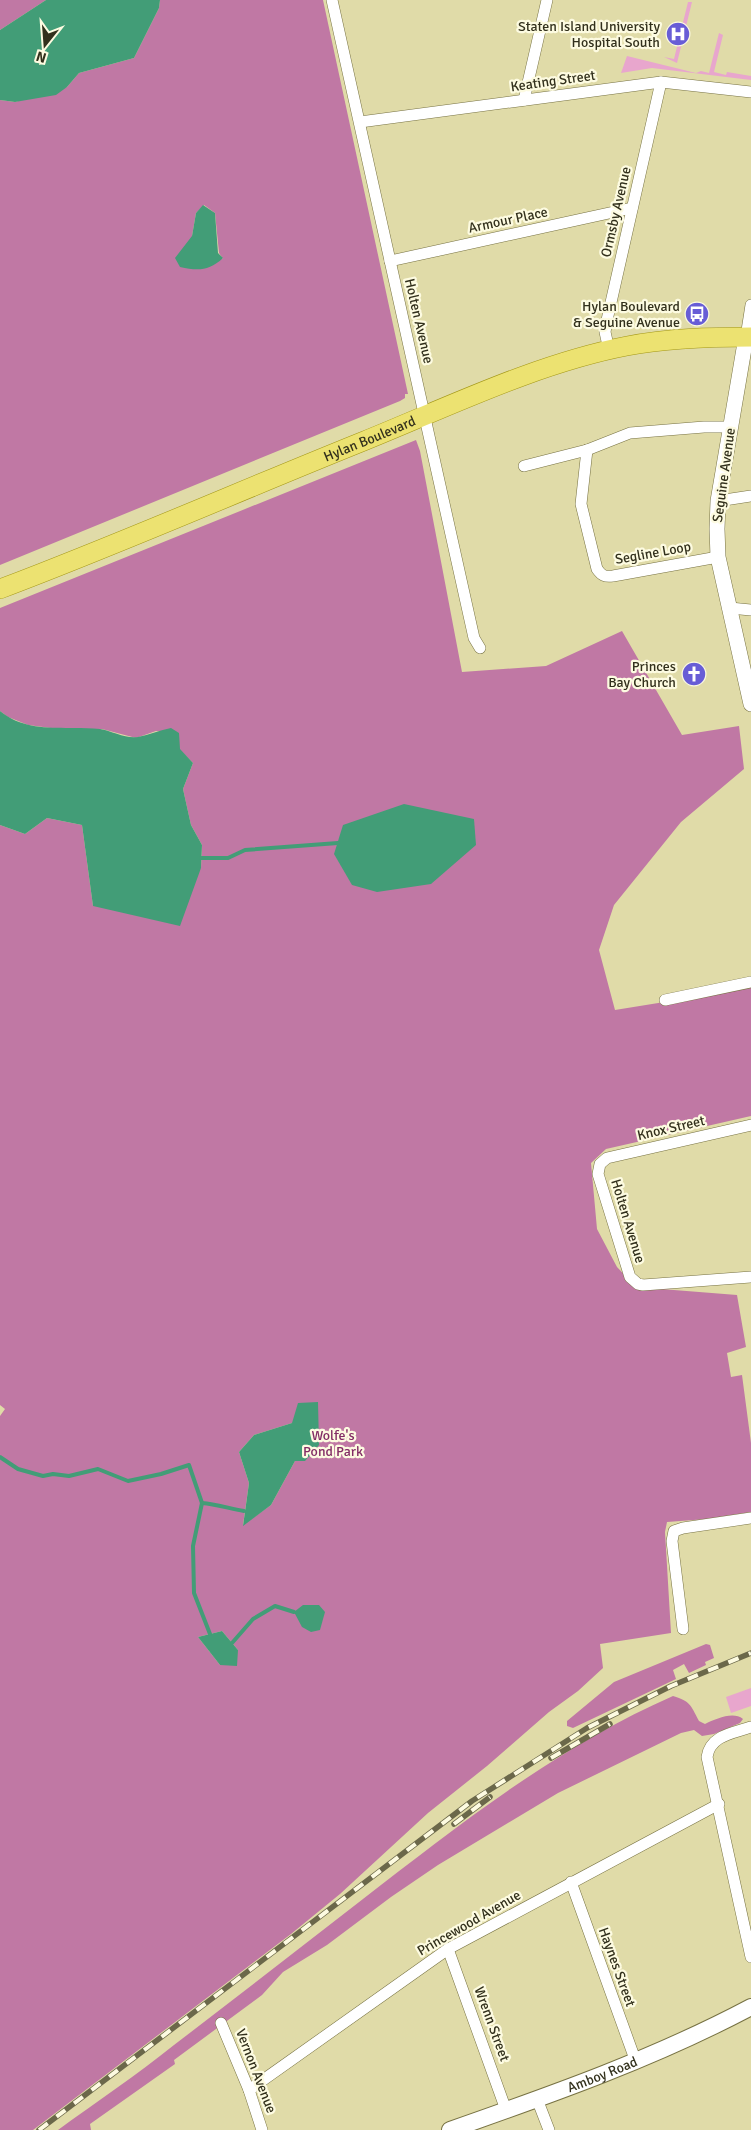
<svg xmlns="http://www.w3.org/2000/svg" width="751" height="2130" font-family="Signika,sans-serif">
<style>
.green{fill:#e8a6cd}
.forest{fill:#c078a4;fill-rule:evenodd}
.water{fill:#429d77}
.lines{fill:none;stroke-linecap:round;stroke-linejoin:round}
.stream{stroke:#429d77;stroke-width:4}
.minor-casing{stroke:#777243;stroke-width:12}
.tertiary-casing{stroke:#777243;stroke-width:16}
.secondary-casing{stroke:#777243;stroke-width:18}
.primary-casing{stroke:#a39716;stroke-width:20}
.minor{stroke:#fff;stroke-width:11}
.tertiary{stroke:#fff;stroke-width:15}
.secondary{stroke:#fff;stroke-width:16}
.primary{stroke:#ece271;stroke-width:19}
.rail-casing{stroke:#6b684a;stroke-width:5.5}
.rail{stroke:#fdfbe1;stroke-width:4;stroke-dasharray:11;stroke-linecap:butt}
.labels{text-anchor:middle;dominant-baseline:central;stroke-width:4.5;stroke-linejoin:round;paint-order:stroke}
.poi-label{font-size:14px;fill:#32301c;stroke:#fdfbe1;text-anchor:end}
.street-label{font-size:14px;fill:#32301c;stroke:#fdfbe1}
.park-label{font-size:14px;fill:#822c65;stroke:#fdfbe1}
</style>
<rect width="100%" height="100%" fill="#e0dba8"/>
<!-- green -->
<g class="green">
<path d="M688,2H692L677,63L664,57L674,59Z"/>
<path d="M719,33L723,35L714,72L726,75L727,72L751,76V80L652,68L621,73L627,56L696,73L701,71L709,73Z"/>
<path d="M751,1688V1706L731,1713L726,1697Z"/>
</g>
<!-- forest -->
<g class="forest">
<path d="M0,0H46L0,30Z"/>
<path d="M160,0H323L408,394H405V398L400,401L0,565V100L15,102L67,87L79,73L134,58L159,8ZM204,205L215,213L219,253L223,259L192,236L196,213Z"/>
<path d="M416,440L420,451L462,672L546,666L622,631L682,735L739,726L744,769L681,822L614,905L599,950L615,1010L751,988V1116L606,1149L591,1163L597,1229L617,1267L636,1287L737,1295L746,1347L727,1353L731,1377L742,1375L751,1443V1512L707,1519L667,1522L665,1532L671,1633L600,1644L603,1668L578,1691L549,1712L487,1766L428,1813L340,1894L291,1934L33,2130H0V1416L5,1409L0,1405V825L25,834L47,818L82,825L93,906L201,868L202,845L191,825L183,789L193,763L179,749V733L156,731L136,738L102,729H58L28,725L8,717L0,711V608ZM292,1423L295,1461L271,1505L243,1525L249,1483L239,1452L254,1435ZM222,1631L238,1650L220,1665L198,1637Z"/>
<path d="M706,1644L710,1645L714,1658L705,1662L706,1665L689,1673L684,1664L673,1670L676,1679L573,1728L567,1726V1721L614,1682Z"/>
<path d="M673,1696C691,1702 690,1704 699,1721L705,1724C716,1719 733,1711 743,1719L740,1723L714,1734L702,1736L694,1730L681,1733L558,1793L438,1865L391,1897L327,1945L283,1972L262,1995L174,2060L175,2064L90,2124L91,2130H58C96,2102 137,2075 174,2045C237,1997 300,1948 363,1899C460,1824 559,1746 673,1696Z"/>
</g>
<!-- water -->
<g class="water">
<path d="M46,0H160L159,8L134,58L79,73L67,87L56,95L15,102L0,100V30Z"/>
<path d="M203,205L215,213L218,253L223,258C209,271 198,271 180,267L175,258L192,236L196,213Z"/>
<path d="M0,711C29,735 66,725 100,729C112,731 126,739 138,737C149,735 160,730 171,728L179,733L180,749L193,763L183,789L191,825L202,845L201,868L180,926L93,906L82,825L47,818L25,834L0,825Z"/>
<path d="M404,804L474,819L476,845L431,884L377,892L352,885L334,854L343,825Z"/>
<path d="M318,1402L319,1445L305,1461H295L271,1505L243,1526L249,1483L239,1452L254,1435L292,1423L298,1403Z"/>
<path d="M303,1605H319L325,1612L320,1630L311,1632L302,1627L294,1612Z"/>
<path d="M222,1631L238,1650L237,1666L220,1665L198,1637Z"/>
</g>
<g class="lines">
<!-- stream -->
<g class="stream">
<path d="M201,858H228L245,850L338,843"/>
<path d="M0,1457L18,1469L43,1476L53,1474L69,1476L98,1469L128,1481L161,1474L189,1465L202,1503C217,1504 230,1509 244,1511"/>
<path d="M202,1503L193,1546L194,1593L210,1634"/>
<path d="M232,1643L253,1619L275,1606L294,1612"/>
</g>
<!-- minor casing -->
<g class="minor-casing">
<g id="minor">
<path d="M332,0L474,638L480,648"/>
<path d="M524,100L547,0"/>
<path d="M360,122L661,82L751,92"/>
<path d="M390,261L632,208"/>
<path d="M746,337L751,305"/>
<path d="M609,350L605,332L607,320L661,82"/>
<path d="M587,450L581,504L597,569C602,576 605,577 613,576L718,557"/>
<path d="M524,466L587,450L630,433L704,427H730"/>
<path d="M718,501L751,496"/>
<path d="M730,608L751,610"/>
<path d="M665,1000L751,982"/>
<path d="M751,1125L607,1158L600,1164L598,1174L630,1277L638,1284L643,1285L751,1277"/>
<path d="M683,1629L672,1541L674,1531L683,1528L751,1518"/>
<path d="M751,1727C734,1733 710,1735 707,1757L751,1957"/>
<path d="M571,1882L636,2062"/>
<path d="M448,1949L506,2110"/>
<path d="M221,2023L249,2090L262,2130"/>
<path d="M249,2090L448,1949L719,1804"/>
<path d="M537,2099L549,2130"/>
</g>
</g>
<!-- tertiary casing -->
<g class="tertiary-casing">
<path id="tertiary" d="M746,337L718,501L717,529L718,557L751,704"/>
</g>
<!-- secondary casing -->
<g class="secondary-casing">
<g id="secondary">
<path id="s1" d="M450,2130C553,2094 655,2058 751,2007"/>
</g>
</g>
<!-- primary casing -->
<g class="primary-casing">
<g id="primary">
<path id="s2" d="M0,589C122,543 242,490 364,441C448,407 538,363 627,346C668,338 710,337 751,337"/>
</g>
</g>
<!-- minor -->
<use href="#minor" class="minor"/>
<!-- tertiary -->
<use href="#tertiary" class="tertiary"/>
<!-- secondary -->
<use href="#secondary" class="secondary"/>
<!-- primary -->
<use href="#primary" class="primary"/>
<!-- rail casing -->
<g class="rail-casing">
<g id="rail">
<path d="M551,1758L610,1724"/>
<path d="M454,1824L490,1797"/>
<path d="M39,2130L472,1801L587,1728L671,1686L751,1653"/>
</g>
</g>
<!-- rail -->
<use href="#rail" class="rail"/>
</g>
<!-- icons -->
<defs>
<g id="hospital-disc" transform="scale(1.25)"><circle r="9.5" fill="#685dd6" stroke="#fdfbe1"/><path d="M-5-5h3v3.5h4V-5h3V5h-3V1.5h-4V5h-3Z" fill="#fff"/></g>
<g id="bus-disc" transform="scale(1.25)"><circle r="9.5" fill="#685dd6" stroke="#fdfbe1"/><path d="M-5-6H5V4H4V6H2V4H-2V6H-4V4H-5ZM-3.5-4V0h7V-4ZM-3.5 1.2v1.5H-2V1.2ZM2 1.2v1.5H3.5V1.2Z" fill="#fff"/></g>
<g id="church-disc" transform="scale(1.25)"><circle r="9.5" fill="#685dd6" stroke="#fdfbe1"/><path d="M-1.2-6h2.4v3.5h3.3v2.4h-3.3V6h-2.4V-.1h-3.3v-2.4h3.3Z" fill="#fff"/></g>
</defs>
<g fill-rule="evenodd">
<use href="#hospital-disc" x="678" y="34"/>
<use href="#bus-disc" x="697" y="314"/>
<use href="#church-disc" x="694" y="674"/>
</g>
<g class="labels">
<!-- poi labels -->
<g class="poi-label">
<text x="660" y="26">Staten Island University<tspan x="660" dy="16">Hospital South</tspan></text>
<text x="680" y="306">Hylan Boulevard<tspan x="680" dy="16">&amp; Seguine Avenue</tspan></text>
<text x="676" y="666">Princes<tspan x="676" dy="16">Bay Church</tspan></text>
</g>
<!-- street labels -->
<g class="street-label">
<text transform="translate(553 81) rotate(-8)">Keating Street</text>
<text transform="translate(616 212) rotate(-77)">Ormsby Avenue</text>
<text transform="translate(508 220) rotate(-12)">Armour Place</text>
<text transform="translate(419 321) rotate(77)">Holten Avenue</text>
<text stroke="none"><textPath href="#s2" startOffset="399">Hylan Boulevard</textPath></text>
<text transform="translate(724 475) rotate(-82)">Seguine Avenue</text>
<text transform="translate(653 553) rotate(-10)">Segline Loop</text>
<text transform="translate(671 1128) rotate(-13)">Knox Street</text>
<text transform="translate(628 1221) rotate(73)">Holten Avenue</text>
<text transform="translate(469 1923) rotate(-30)">Princewood Avenue</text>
<text transform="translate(617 1967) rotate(70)">Haynes Street</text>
<text transform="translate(492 2024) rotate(70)">Wrenn Street</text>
<text transform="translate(256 2071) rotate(69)">Vernon Avenue</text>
<text stroke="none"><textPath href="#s1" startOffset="162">Amboy Road</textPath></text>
</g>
<!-- park labels -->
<g class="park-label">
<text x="333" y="1435">Wolfe's<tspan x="333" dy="16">Pond Park</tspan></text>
</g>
</g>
<!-- north arrow -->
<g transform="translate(45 45) rotate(197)" stroke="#fdfbe1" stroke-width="4" paint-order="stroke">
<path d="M0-4L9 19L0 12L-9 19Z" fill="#32301c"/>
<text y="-8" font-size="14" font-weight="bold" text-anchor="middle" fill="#32301c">N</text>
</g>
</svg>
